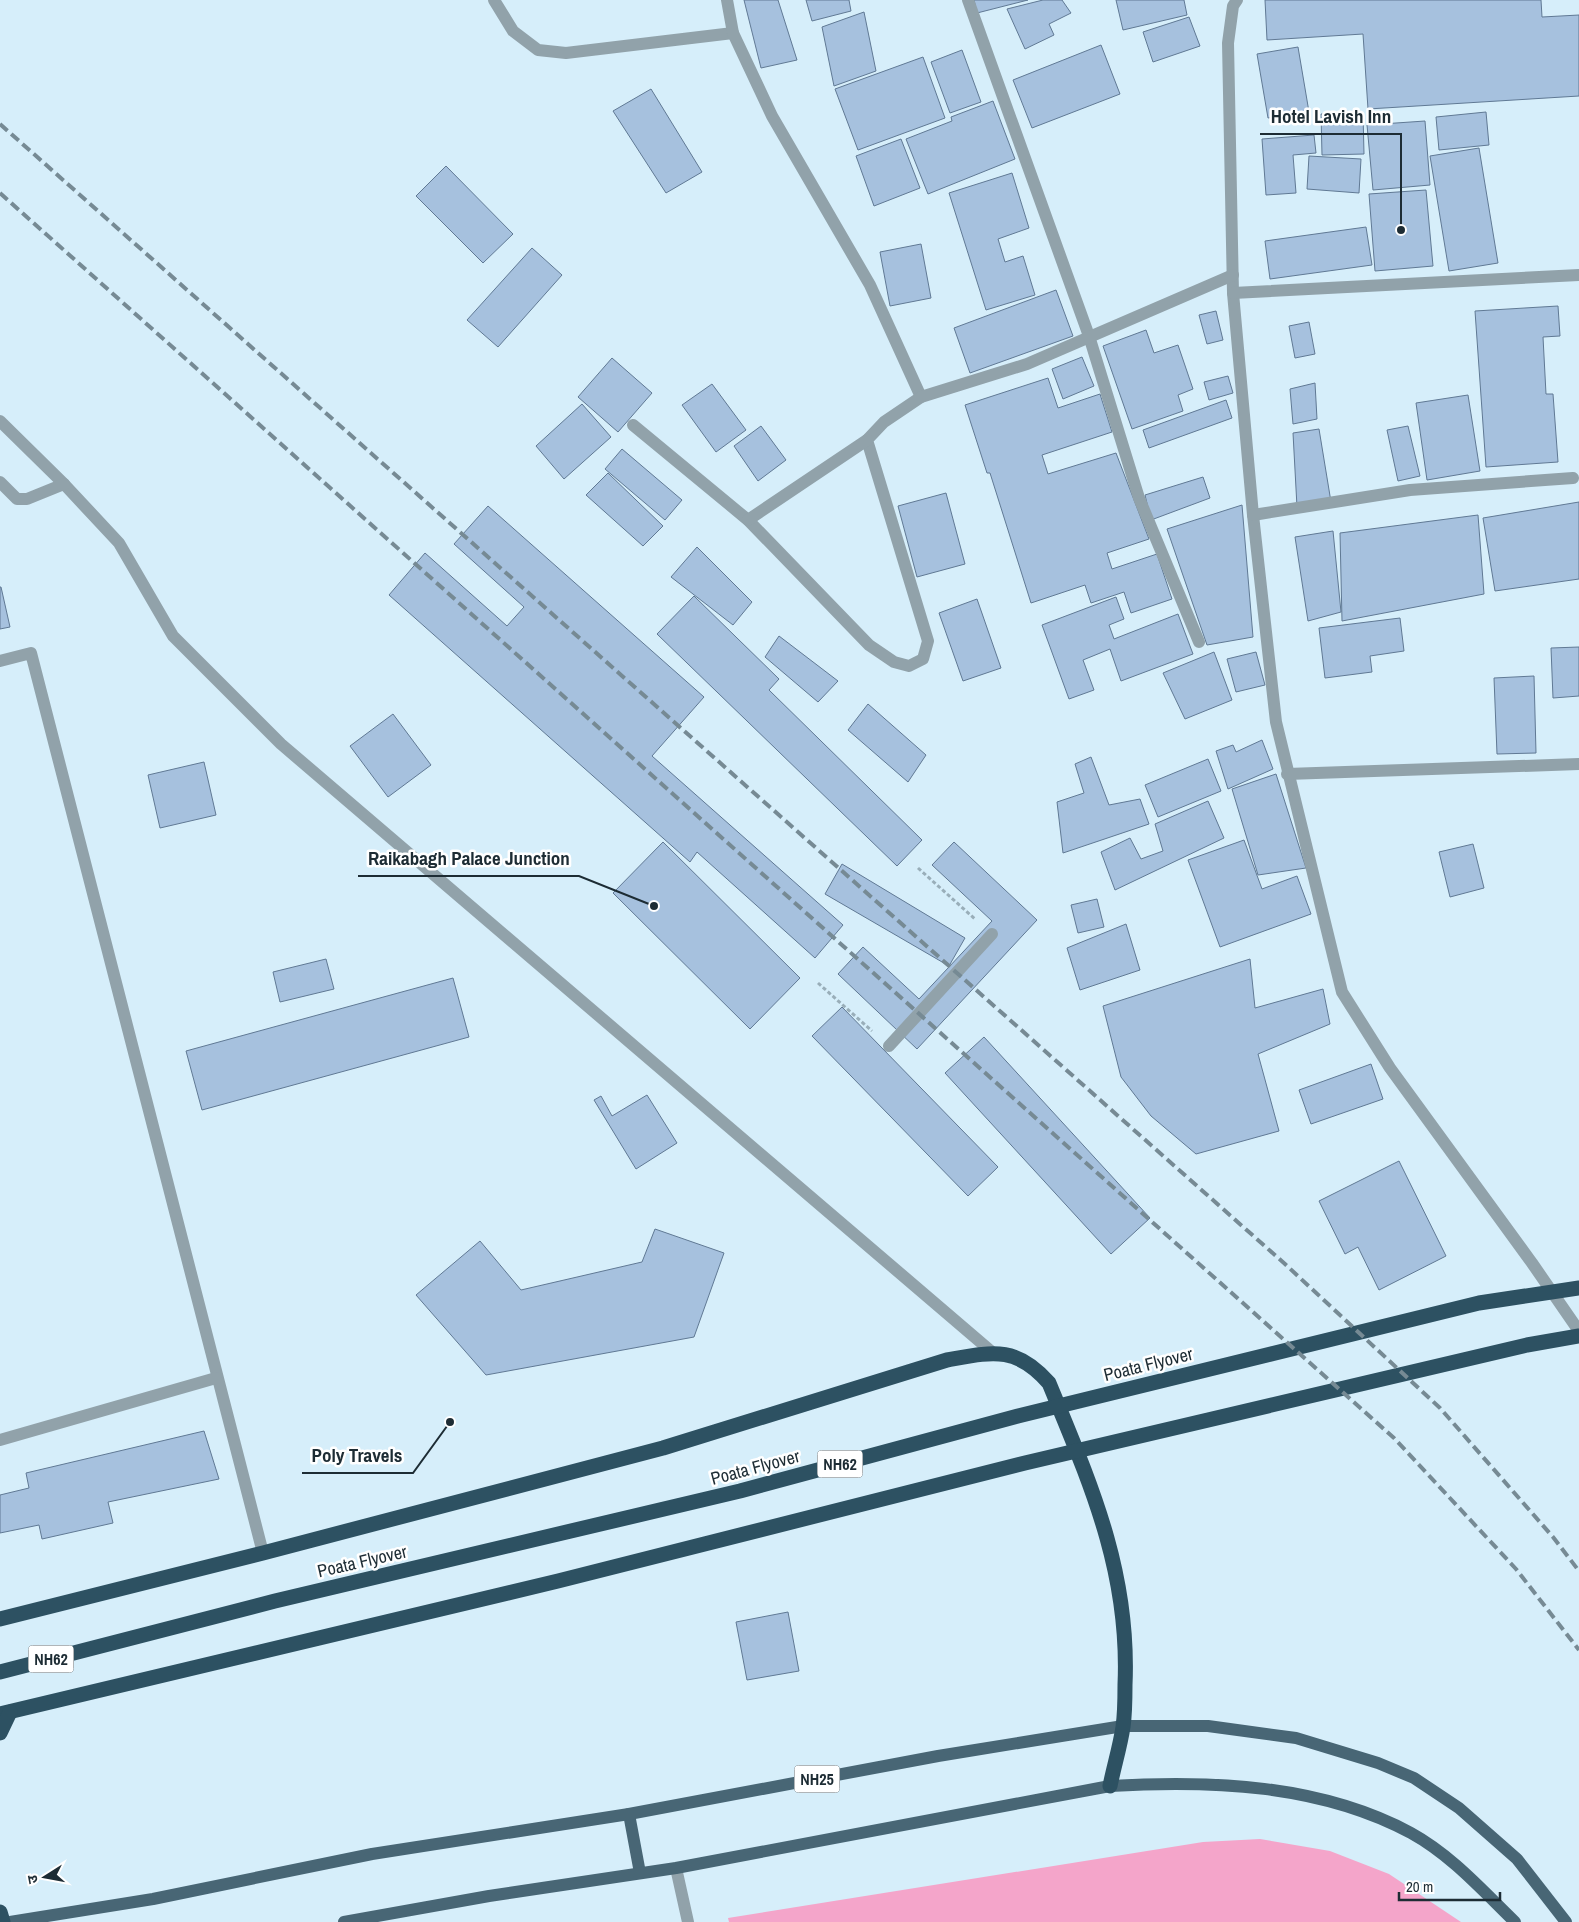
<svg xmlns="http://www.w3.org/2000/svg" width="1579" height="1922" font-family="'Archivo Narrow','Noto Sans Devanagari',sans-serif">
<style>
.green{fill:#f4a5ca}
.building{fill:#a6c1de;stroke:#607994}
.lines{fill:none;stroke-linecap:round;stroke-linejoin:round}
.path{stroke:#99aeb9;stroke-width:3;stroke-dasharray:4 2.5;stroke-linecap:butt}
.minor{stroke:#91a2aa;stroke-width:12}
.major{stroke:#486675;stroke-width:12}
.highway{stroke:#2d5162;stroke-width:15}
.rail{stroke:#768a94;stroke-width:4;stroke-dasharray:10 5;stroke-linecap:butt}
.labels{text-anchor:middle;dominant-baseline:central;stroke-width:5;stroke-linejoin:round;paint-order:stroke}
.shield{fill:#fff;stroke:#616b71;stroke-width:1}
.shield-label{font-size:16px;font-weight:bold;fill:#1d2c34}
.street-label{font-size:18px;fill:#1d2c34;stroke:#fff}
.leader{fill:none;stroke:#1d2c34;stroke-width:2}
.callout-dot{fill:#1d2c34;stroke:#fff;stroke-width:2}
.callout-label{font-size:19px;text-anchor:middle;font-weight:bold;fill:#1d2c34;stroke:#fff;stroke-width:5;stroke-linejoin:round;paint-order:stroke}
</style>
<rect width="100%" height="100%" fill="#d6eefa"/>
<!-- green -->
<path class="green" d="M1260,1839L1330,1851L1389,1874L1461,1922H729L728,1918L1203,1842Z"/>
<!-- building -->
<g class="building">
<path d="M744,0H778L797,60L761,68Z"/>
<path d="M806,0H849L851,11L812,21Z"/>
<path d="M974,0H1028L977,13Z"/>
<path d="M1043,0H1062L1071,13L1049,24L1054,35L1025,49L1007,9Z"/>
<path d="M1116,0H1184L1187,15L1123,30Z"/>
<path d="M1265,0H1541L1542,17L1579,15V96L1368,109L1363,34L1267,40Z"/>
<path d="M864,12L876,71L834,86L822,27Z"/>
<path d="M1189,17L1200,46L1153,62L1143,32Z"/>
<path d="M1101,45L1120,94L1032,128L1013,80Z"/>
<path d="M1298,47L1309,112L1268,118L1257,54Z"/>
<path d="M962,50L981,102L950,113L931,62Z"/>
<path d="M923,57L945,118L858,150L835,89Z"/>
<path d="M651,89L702,172L666,193L613,111Z"/>
<path d="M993,101L1015,159L928,194L906,139L952,121L951,117Z"/>
<path d="M1486,112L1489,145L1439,150L1436,117Z"/>
<path d="M1363,113L1364,154L1322,155L1321,114Z"/>
<path d="M1425,121L1430,185L1373,190L1367,125Z"/>
<path d="M1314,135L1316,153L1293,155L1296,193L1266,195L1262,139Z"/>
<path d="M901,139L920,188L874,206L856,156Z"/>
<path d="M1479,148L1498,263L1449,271L1430,156Z"/>
<path d="M1309,156L1361,159L1359,193L1307,189Z"/>
<path d="M446,166L513,234L483,263L416,196Z"/>
<path d="M1012,173L1029,228L998,239L1005,262L1023,256L1035,295L986,310L949,193Z"/>
<path d="M1426,190L1433,266L1375,271L1369,194Z"/>
<path d="M1366,227L1372,265L1270,279L1265,241Z"/>
<path d="M921,244L931,298L890,306L880,252Z"/>
<path d="M532,248L562,275L498,347L467,320Z"/>
<path d="M1056,290L1073,336L970,373L954,328Z"/>
<path d="M1558,306L1560,336L1543,337L1546,394H1553L1558,462L1486,467L1475,311Z"/>
<path d="M1216,311L1223,340L1207,344L1199,315Z"/>
<path d="M1309,322L1315,354L1295,358L1289,326Z"/>
<path d="M1146,330L1154,353L1178,345L1193,389L1178,395L1183,411L1132,429L1103,346Z"/>
<path d="M1082,357L1094,386L1063,399L1052,369Z"/>
<path d="M612,358L652,393L618,432L578,397Z"/>
<path d="M1228,376L1233,393L1209,400L1204,382Z"/>
<path d="M1048,378L1058,408L1100,394L1112,432L1042,455L1048,474L1116,453L1149,539L1107,553L1112,569L1157,554L1172,599L1131,613L1124,592L1091,603L1085,585L1031,603L990,473H987L965,405Z"/>
<path d="M1315,383L1317,419L1293,424L1290,389Z"/>
<path d="M712,384L746,430L716,452L682,405Z"/>
<path d="M1468,395L1480,471L1427,480L1416,403Z"/>
<path d="M1226,400L1232,418L1149,448L1143,430Z"/>
<path d="M582,404L611,437L564,479L536,446Z"/>
<path d="M761,426L786,460L758,481L734,446Z"/>
<path d="M1408,426L1420,476L1398,481L1387,430Z"/>
<path d="M1319,429L1331,502L1297,507L1293,433Z"/>
<path d="M622,449L682,500L665,520L605,469Z"/>
<path d="M608,473L663,526L643,546L586,495Z"/>
<path d="M1203,477L1210,498L1151,520L1145,495Z"/>
<path d="M946,493L965,564L917,577L898,506Z"/>
<path d="M1579,502V579L1495,591L1483,518Z"/>
<path d="M1242,505L1253,637L1207,645L1167,529Z"/>
<path d="M488,506L704,697L652,756L843,925L815,958L697,852L690,862L389,595L425,553L507,626L524,607L454,544Z"/>
<path d="M1478,515L1484,594L1342,621L1340,533Z"/>
<path d="M1333,531L1341,612L1308,621L1295,537Z"/>
<path d="M697,547L752,602L733,625L671,577Z"/>
<path d="M1,587L10,627L0,629V587Z"/>
<path d="M694,596L779,679L769,690L922,840L897,866L657,634Z"/>
<path d="M1116,597L1124,619L1109,625L1114,639L1178,614L1193,654L1121,681L1110,649L1083,660L1094,690L1069,699L1042,625Z"/>
<path d="M977,599L1001,668L963,681L939,613Z"/>
<path d="M1400,618L1404,651L1370,656L1372,672L1325,678L1319,628Z"/>
<path d="M779,636L838,681L818,702L765,657Z"/>
<path d="M1579,647V696L1553,698L1551,648Z"/>
<path d="M1214,652L1232,700L1185,719L1163,673Z"/>
<path d="M1256,652L1265,685L1236,692L1227,659Z"/>
<path d="M1534,676L1536,753L1497,754L1494,678Z"/>
<path d="M868,704L926,755L908,782L848,730Z"/>
<path d="M393,714L431,765L388,797L350,746Z"/>
<path d="M1262,740L1273,769L1228,789L1216,751L1233,745L1236,752Z"/>
<path d="M1091,757L1109,805L1140,799L1149,824L1063,853L1057,802L1084,793L1075,764Z"/>
<path d="M1208,759L1221,791L1158,817L1145,785Z"/>
<path d="M204,762L216,815L160,828L148,775Z"/>
<path d="M1276,774L1306,868L1258,875L1232,789Z"/>
<path d="M1208,801L1224,838L1115,890L1101,852L1130,838L1141,859L1163,851L1155,824Z"/>
<path d="M1244,840L1262,889L1297,876L1311,914L1220,947L1188,860Z"/>
<path d="M663,842L800,978L750,1029L613,893Z"/>
<path d="M954,842L1037,920L917,1049L838,974L863,947L919,999L992,921L932,865Z"/>
<path d="M1473,844L1484,888L1450,897L1439,852Z"/>
<path d="M842,864L965,938L949,966L825,894Z"/>
<path d="M1097,899L1104,927L1078,933L1071,905Z"/>
<path d="M1126,924L1140,970L1080,990L1067,948Z"/>
<path d="M326,959L334,989L280,1002L273,972Z"/>
<path d="M1250,959L1255,1008L1323,989L1330,1024L1258,1054L1279,1131L1196,1154L1151,1116L1121,1077L1103,1006Z"/>
<path d="M453,978L469,1037L202,1110L186,1051Z"/>
<path d="M842,1007L998,1167L968,1196L812,1036Z"/>
<path d="M984,1037L1150,1218L1111,1254L945,1073Z"/>
<path d="M1371,1064L1383,1099L1311,1124L1299,1090Z"/>
<path d="M647,1095L677,1143L636,1169L594,1100L601,1096L612,1116Z"/>
<path d="M1399,1161L1446,1256L1379,1290L1358,1247L1345,1254L1319,1201Z"/>
<path d="M655,1229L724,1253L694,1337L486,1375L416,1295L480,1241L521,1290L642,1262Z"/>
<path d="M204,1431L219,1479L108,1502L113,1523L42,1539L39,1525L0,1533V1495L29,1488L26,1473Z"/>
<path d="M788,1612L799,1671L747,1680L736,1622Z"/>
</g>
<g class="lines">
<!-- path -->
<g class="path">
<path d="M918,868L975,919"/>
<path d="M818,983L872,1031"/>
</g>
<!-- minor -->
<g class="minor">
<path d="M494,0L513,31L538,50L566,53L733,33"/>
<path d="M727,0L733,33L772,116L870,285L921,397"/>
<path d="M968,0L1089,336L1139,498L1199,642"/>
<path d="M1237,0L1233,6L1228,43L1233,293L1253,515L1276,722L1342,992L1390,1068L1532,1263L1579,1331"/>
<path d="M1233,293L1579,275"/>
<path d="M0,421L64,484L119,543L173,636L281,744L992,1352"/>
<path d="M633,425L748,520L869,645L894,662L909,666L923,659L928,641L867,440L884,422L921,397L1027,364L1233,275"/>
<path d="M0,482L17,499H27L64,484"/>
<path d="M1253,515L1410,490L1573,478"/>
<path d="M748,520L867,440"/>
<path d="M0,661L31,653L263,1553"/>
<path d="M1287,774L1579,764"/>
<path d="M889,1046L992,934"/>
<path d="M0,1440L216,1378"/>
<path d="M676,1868L688,1922"/>
</g>
<!-- major -->
<g class="major">
<path d="M629,1814L640,1873"/>
<path d="M10,1922L153,1899L372,1854L629,1814L938,1756L1123,1726H1208L1296,1738L1378,1763L1414,1778L1459,1808L1517,1859L1566,1922"/>
<path d="M344,1922L489,1896L676,1868L1110,1786C1210,1780 1320,1784 1411,1833C1451,1855 1482,1890 1515,1922"/>
</g>
<!-- highway -->
<g class="highway">
<path d="M0,1619L263,1553L663,1448L947,1360C992,1352 1016,1345 1049,1383C1091,1485 1130,1572 1125,1685C1125,1699 1125,1713 1123,1727C1120,1747 1114,1766 1110,1786"/>
<path d="M0,1672L275,1601L740,1491L1018,1416L1479,1303L1579,1288"/>
<path d="M0,1714L558,1581L1025,1463L1527,1345L1579,1336"/>
<path d="M0,1733L10,1712"/>
<path d="M0,1912L3,1922"/>
</g>
<!-- rail -->
<g class="rail">
<path d="M0,124L1285,1264L1440,1408L1553,1537L1579,1571"/>
<path d="M0,193L1394,1438L1516,1569L1579,1650"/>
</g>
</g>
<g class="labels">
<!-- shield labels -->
<g class="shield">
<rect x="817.5" y="1450.5" width="45" height="27" rx="4"/>
<rect x="28.5" y="1645.5" width="45" height="27" rx="4"/>
<rect x="794.5" y="1765.5" width="45" height="27" rx="4"/>
</g>
<g class="shield-label">
<text x="840" y="1464">NH62</text>
<text x="51" y="1659">NH62</text>
<text x="817" y="1779">NH25</text>
</g>
<!-- street labels -->
<g class="street-label">
<text transform="translate(1148 1364) rotate(-14)">Poata Flyover</text>
<text transform="translate(755 1467) rotate(-15)">Poata Flyover</text>
<text transform="translate(362 1561) rotate(-13)">Poata Flyover</text>
</g>
</g>
<!-- callouts -->
<path class="leader" d="M1401 230L1401 134H1260M654 906L579 876H358M450 1422L413 1473H302"/>
<g class="callout-dot">
<circle cx="1401" cy="230" r="5"/>
<circle cx="654" cy="906" r="5"/>
<circle cx="450" cy="1422" r="5"/>
</g>
<g class="callout-label">
<text x="1331" y="123">Hotel Lavish Inn</text>
<text x="469" y="865">Raikabagh Palace Junction</text>
<text x="357" y="1462">Poly Travels</text>
</g>
<!-- north arrow -->
<g transform="translate(45 1877) rotate(259)" stroke="#ffffff" stroke-width="4" paint-order="stroke">
<path d="M0-4L9 19L0 12L-9 19Z" fill="#1d2c34"/>
<text y="-8" font-size="14" font-weight="bold" text-anchor="middle" fill="#1d2c34">उ</text>
</g>
<!-- scale -->
<path d="M1399 1892v8h101v-8" fill="none" stroke="#1d2c34" stroke-width="2.5"/>
<text x="1406" y="1892" font-size="15" fill="#1d2c34" stroke="#ffffff" stroke-width="4" paint-order="stroke">20 m</text>
</svg>
